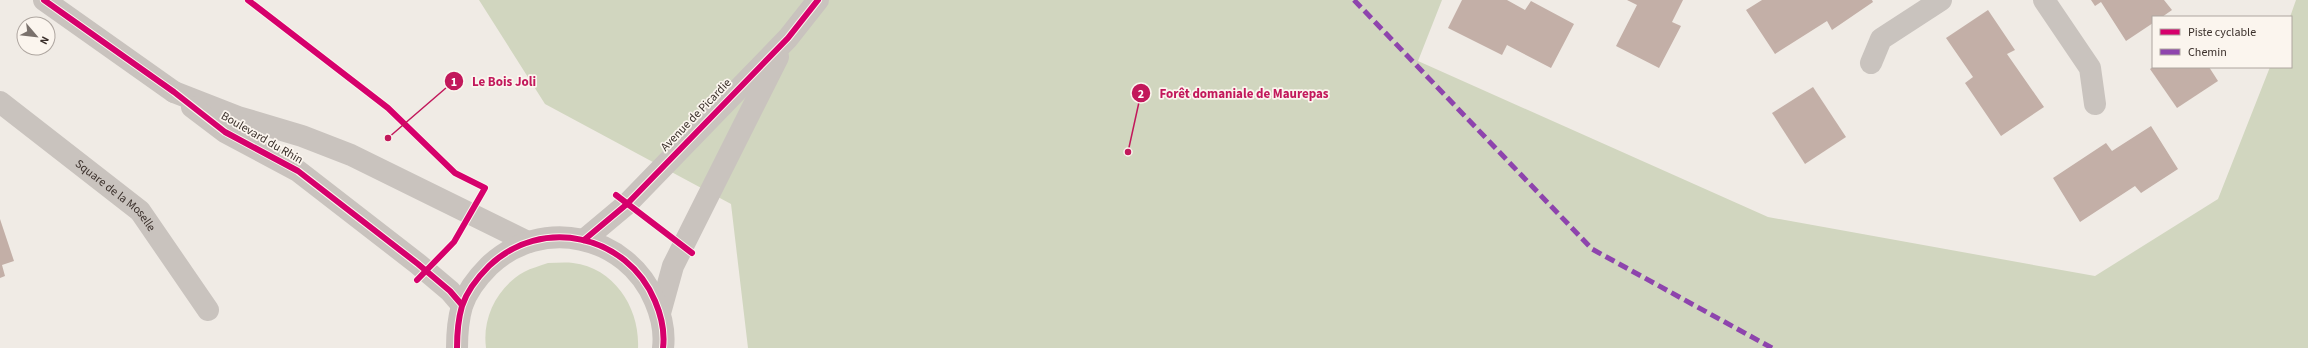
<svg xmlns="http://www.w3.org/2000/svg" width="2308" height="348" font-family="'Source Sans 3',sans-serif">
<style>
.green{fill:#d1d6bf}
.building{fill:#c3afa7}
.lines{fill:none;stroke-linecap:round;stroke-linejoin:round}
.minor{stroke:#c9c3be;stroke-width:22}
.tertiary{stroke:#c9c3be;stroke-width:22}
.quiet{stroke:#8e44ad;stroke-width:5;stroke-dasharray:10 5;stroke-linecap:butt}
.cycleway-casing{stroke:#fbf5ee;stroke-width:8}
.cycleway{stroke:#d6006c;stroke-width:6}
.labels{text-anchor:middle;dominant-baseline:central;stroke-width:3.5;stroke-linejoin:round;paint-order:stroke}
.street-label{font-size:12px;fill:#3b302b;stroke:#fbf5ee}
.leader{fill:none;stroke:#c2185b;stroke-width:1.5}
.callout-dot{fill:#c2185b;stroke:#fbf5ee;stroke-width:1.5}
.mark-label{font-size:12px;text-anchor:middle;font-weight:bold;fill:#fff}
.callout-label{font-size:13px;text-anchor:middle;font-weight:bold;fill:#c2185b;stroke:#fbf5ee;stroke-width:3.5;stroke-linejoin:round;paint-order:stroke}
</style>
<rect width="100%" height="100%" fill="#f0ebe5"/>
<!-- green -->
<g class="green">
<path d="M479,0H1442L1418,61L1768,217L2095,276L2218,199L2270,67H2291L2290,17L2296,0H2308V348H748L731,204L545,104Z"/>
<path d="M548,263C556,263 565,262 573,263C615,268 640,309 638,348H486C482,318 497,287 524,272C531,268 540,266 548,263Z"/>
</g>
<!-- building -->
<g class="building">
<path d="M1462,0H1507L1525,10L1531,1L1574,24L1551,68L1507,45L1502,55L1448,28Z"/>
<path d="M1627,0H1683L1672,22L1681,26L1659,68L1616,46L1637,5Z"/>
<path d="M1762,0H1872L1873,2L1832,30L1827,21L1775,54L1746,10Z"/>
<path d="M2091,0H2164L2172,10L2162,17H2153V23L2126,41L2101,2L2095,6Z"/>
<path d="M1988,10L2015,50L2007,54L2044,107L2001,136L1965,83L1973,77L1946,38Z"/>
<path d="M2153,67H2209L2218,81L2177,108L2150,69Z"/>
<path d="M1813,87L1846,137L1805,164L1772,113Z"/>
<path d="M2151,126L2178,169L2141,193L2135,186L2080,222L2053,178L2106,143L2112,151Z"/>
<path d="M0,219L14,261L2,265L5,276L0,278Z"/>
</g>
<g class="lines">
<!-- minor -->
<g class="minor">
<path d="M44,0L174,92"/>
<path d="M2044,0L2090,68L2095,104"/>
<path d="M1871,63L1881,39L1941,0"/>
<path id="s1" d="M0,102L140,211L208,310"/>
<path d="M584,240L627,204L788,38L818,0"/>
<path d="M660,313L673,266L778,57"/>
</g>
<!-- tertiary -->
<g class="tertiary">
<path d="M174,92L238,117L302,136L351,155L528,242"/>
<path d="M192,107L225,132L298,171L418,264L450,291L462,305"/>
<path d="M457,348C457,334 458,320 462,306C467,291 478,277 489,266C541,216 627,234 655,301C661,315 665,332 663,348"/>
</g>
<!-- quiet -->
<path class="quiet" d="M1354,0L1592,249L1772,348"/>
<!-- cycleway casing -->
<g class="cycleway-casing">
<g id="cycleway">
<path d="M44,0L174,92L225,132L298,171L418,264L450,291L462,305"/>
<path d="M248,0L388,108L455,173L485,188L454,242L417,280"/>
<path d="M616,195L692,253"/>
<path d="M584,240L627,204L788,38L818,0"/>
<path d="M457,348C457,334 458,320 462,306C467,291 478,277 489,266C541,216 627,234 655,301C661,315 665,332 663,348"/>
</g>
</g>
<!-- cycleway -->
<use href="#cycleway" class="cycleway"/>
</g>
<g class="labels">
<!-- street labels -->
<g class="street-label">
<text transform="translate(696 115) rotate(-46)">Avenue de Picardie</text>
<text transform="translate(262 138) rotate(30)">Boulevard du Rhin</text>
<text stroke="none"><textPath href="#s1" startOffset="149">Square de la Moselle</textPath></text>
</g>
</g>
<!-- callouts -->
<path class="leader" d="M388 138L454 81M1128 152L1141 93"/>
<g class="callout-dot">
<circle cx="388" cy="138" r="4"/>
<circle cx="1128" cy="152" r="4"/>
<circle cx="454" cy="81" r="10"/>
<circle cx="1141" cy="93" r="10"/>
</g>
<g class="mark-label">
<text x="454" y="86">1</text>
<text x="1141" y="98">2</text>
</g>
<g class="callout-label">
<text x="504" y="86">Le Bois Joli</text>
<text x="1244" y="98">Forêt domaniale de Maurepas</text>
</g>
<!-- legend -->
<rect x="2152" y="16" width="140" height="52" fill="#fbf5ee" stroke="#aea6a0"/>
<rect x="2160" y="29" width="20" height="6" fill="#d6006c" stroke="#aea6a0"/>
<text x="2188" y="36" font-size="12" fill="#3b302b">Piste cyclable</text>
<rect x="2160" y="49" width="20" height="6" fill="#8e44ad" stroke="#aea6a0"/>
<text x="2188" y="56" font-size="12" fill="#3b302b">Chemin</text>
<!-- north arrow -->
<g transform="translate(36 36) rotate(118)"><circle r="19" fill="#fbf5ee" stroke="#aea6a0"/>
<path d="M0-3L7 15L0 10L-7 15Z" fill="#7a716c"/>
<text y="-6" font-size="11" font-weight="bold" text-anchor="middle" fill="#3b302b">N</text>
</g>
</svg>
